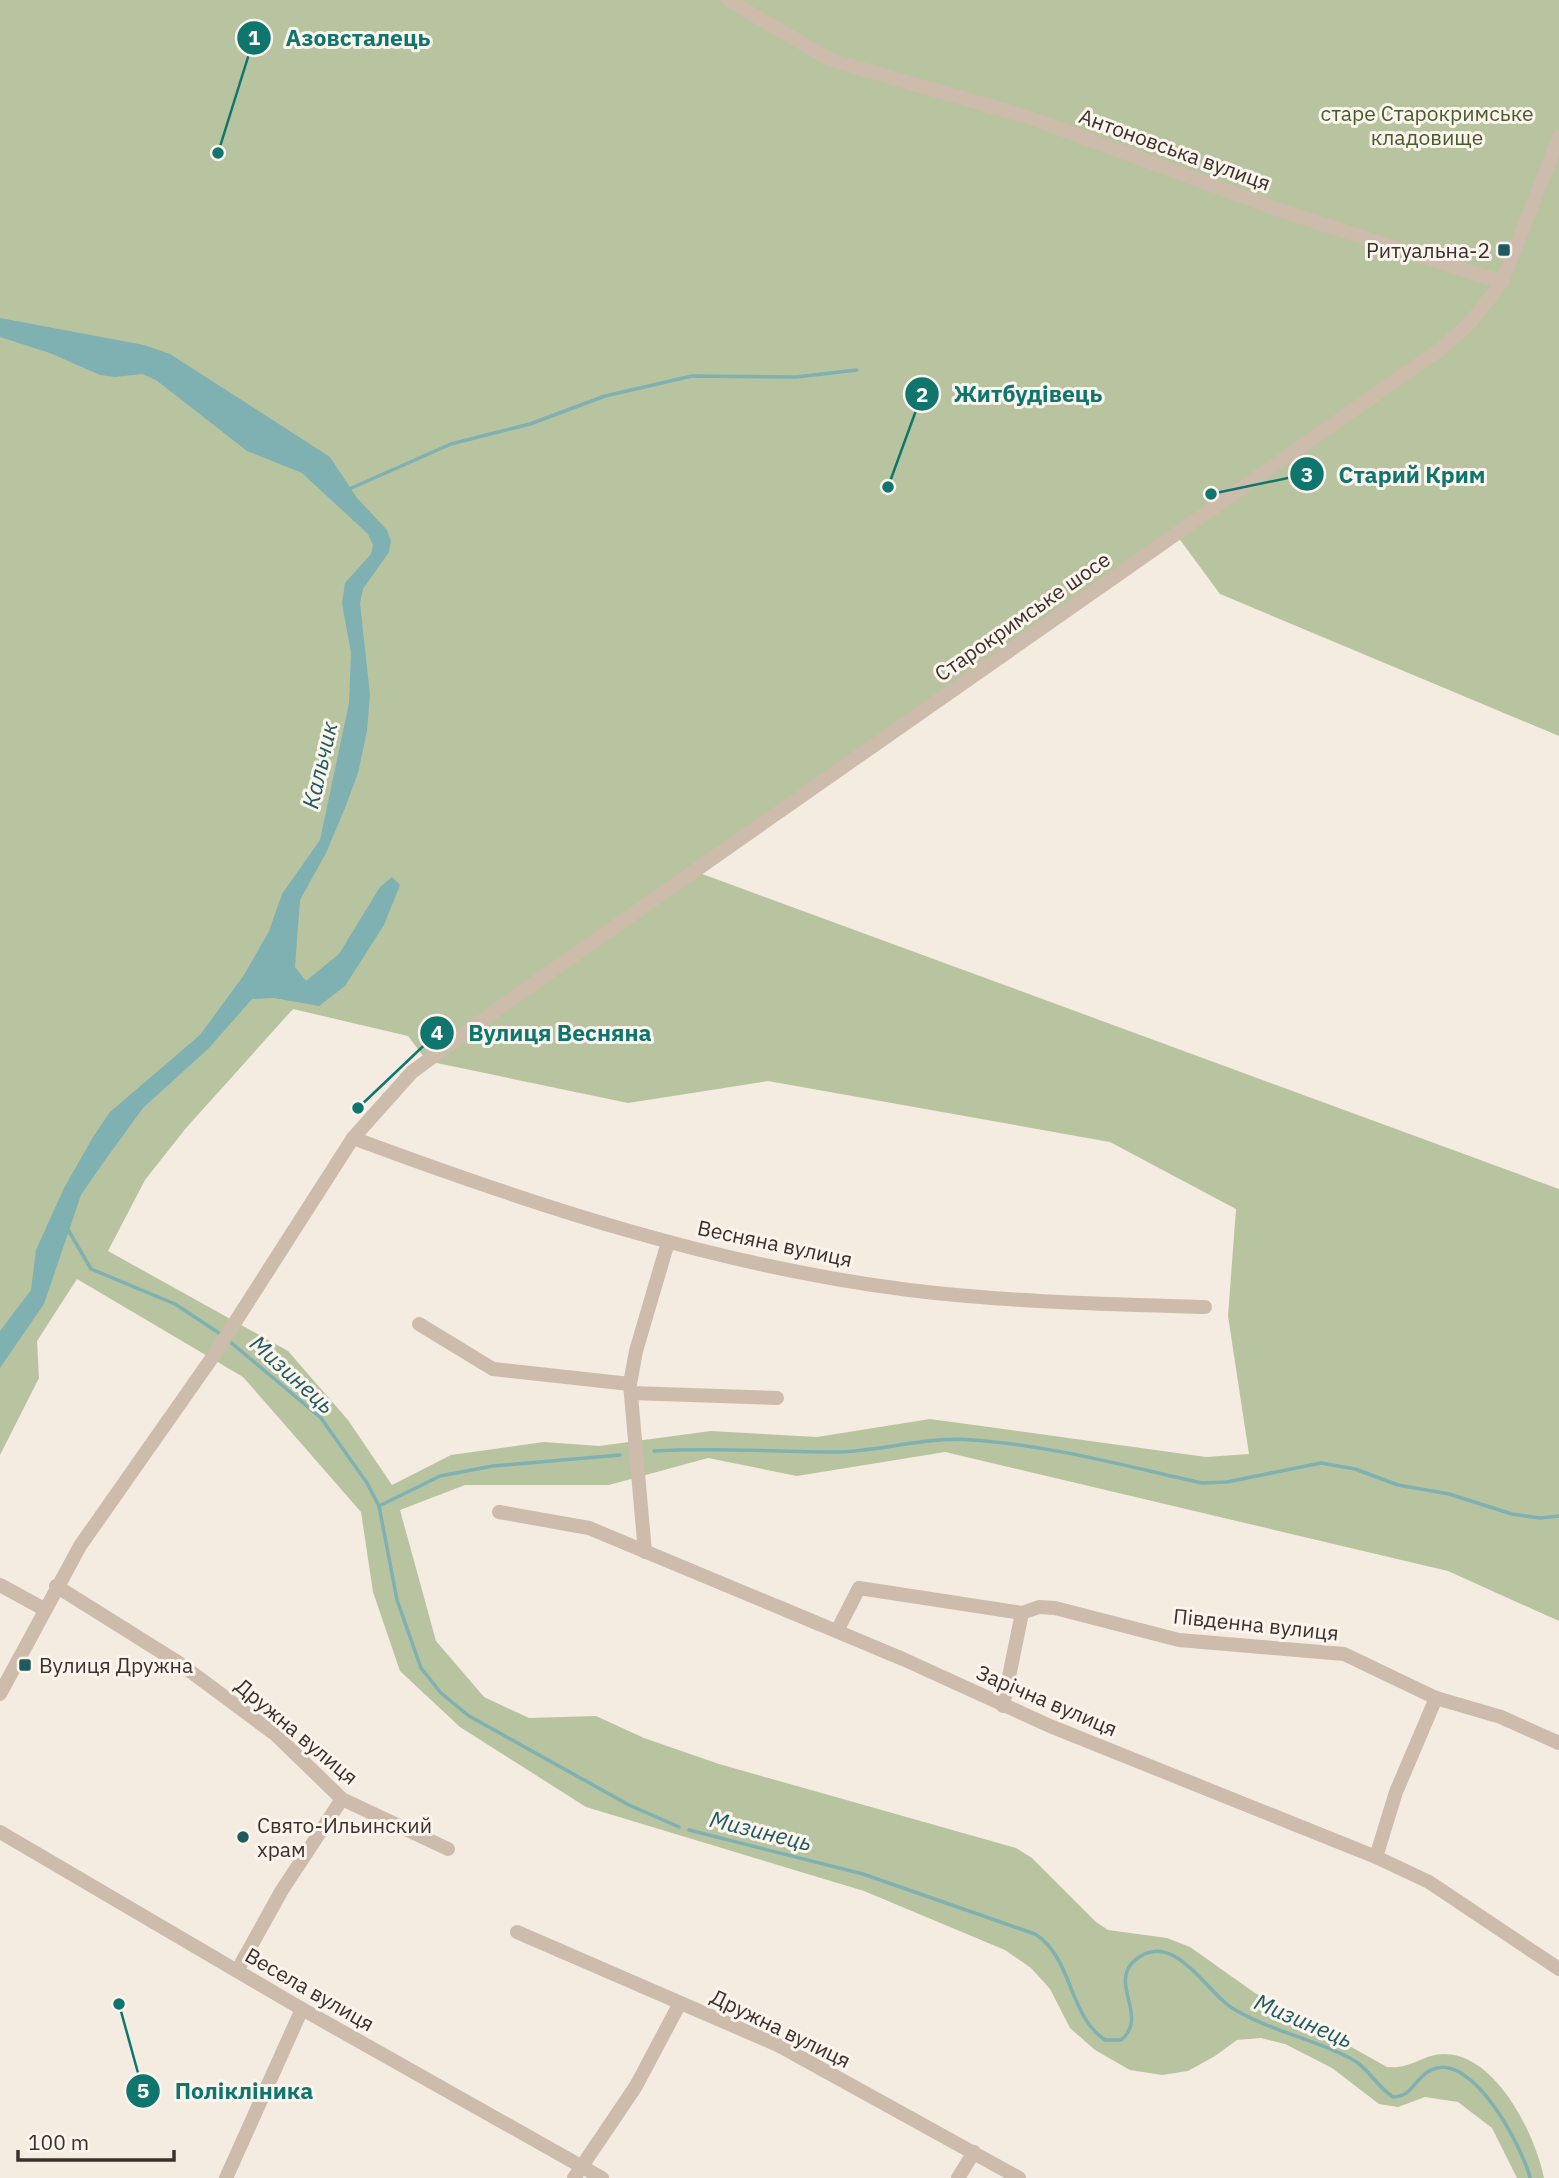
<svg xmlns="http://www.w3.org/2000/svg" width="1559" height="2178" font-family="'IBM Plex Sans',sans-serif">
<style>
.green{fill:#b8c4a0;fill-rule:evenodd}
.water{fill:#7fb0b2}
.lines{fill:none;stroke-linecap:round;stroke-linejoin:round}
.stream{stroke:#7fb0b2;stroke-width:3.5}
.minor{stroke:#cdbbac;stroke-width:14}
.poi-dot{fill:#1f5a5e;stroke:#fbf5ee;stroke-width:2.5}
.labels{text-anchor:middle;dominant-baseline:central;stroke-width:6;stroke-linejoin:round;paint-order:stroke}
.park-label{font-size:21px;fill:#4a5a2e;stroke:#fbf5ee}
.street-label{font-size:21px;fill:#3b302b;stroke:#fbf5ee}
.poi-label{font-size:21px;fill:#3b302b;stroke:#fbf5ee;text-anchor:start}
.water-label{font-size:23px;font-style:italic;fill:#1f5a5e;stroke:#fbf5ee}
.leader{fill:none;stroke:#0f766e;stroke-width:2.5}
.callout-dot{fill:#0f766e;stroke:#fbf5ee;stroke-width:2.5}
.mark-label{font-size:21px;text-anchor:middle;font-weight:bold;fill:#fff}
.callout-label{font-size:23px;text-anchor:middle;font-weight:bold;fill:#0f766e;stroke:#fbf5ee;stroke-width:6;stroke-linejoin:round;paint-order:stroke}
</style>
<rect width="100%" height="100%" fill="#f4ebe1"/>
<!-- green -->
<path class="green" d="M0,0H1559V736L1220,594L1175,533L697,872L1559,1189V1621L1448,1571L945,1452L797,1476L708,1458L609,1485H465L400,1510L436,1641L484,1697L529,1718L596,1716L644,1738L719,1764L1016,1848L1032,1858L1096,1922L1108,1930L1167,1938L1190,1947L1255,1993L1387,2067C1409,2070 1424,2054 1444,2054C1496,2054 1535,2134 1544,2178H1517L1492,2128L1458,2102L1425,2097L1398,2107L1379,2104L1332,2068L1285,2044L1261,2038L1237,2040L1215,2056L1188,2071L1162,2075L1130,2070L1095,2050L1070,2028L1050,1989L1031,1968L1005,1950L864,1891L586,1807L460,1727L400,1671L373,1592L361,1512L243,1377L77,1279L37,1341L39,1378L0,1455ZM293,1009L408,1036L427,1061L628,1103L768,1081L1110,1142L1236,1209L1228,1316L1249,1454L1206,1457L930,1419L817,1437L711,1431L599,1446L544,1442L451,1455L392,1485L348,1420L288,1351L108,1251L145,1180L186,1128Z"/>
<!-- water -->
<path class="water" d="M0,318L144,345L170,354L330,457L357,498L387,530L391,541L389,552L363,589L360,603L370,695L367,731L358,773L345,808L326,853L300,900L295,967L306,981L339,954L380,887L392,877L400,885L384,925L345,986L319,1006L274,998L252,999L209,1048L143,1108L103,1163L81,1195L44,1304L0,1368V1331L31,1290L36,1250L64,1188L93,1137L110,1112L200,1035L244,975L269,931L282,894L320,840L349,703L351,653L342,603L345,583L371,554L373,545L368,534L302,473L247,451L156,380L142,374L115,377L100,375L50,353L0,337Z"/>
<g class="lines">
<!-- stream -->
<g class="stream">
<path d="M347,490L451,444L530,424L605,396L692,376L796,377L857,370"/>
<path d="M67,1228L91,1269L175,1304L222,1335"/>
<path d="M228,1340L321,1418L367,1483L379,1506L397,1600L421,1668L441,1693L469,1716L629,1805L679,1827"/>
<path d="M654,1451C714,1447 774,1452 834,1452C880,1452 925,1436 972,1440C1049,1445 1126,1466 1202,1483L1227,1482L1321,1463L1355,1469L1398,1485L1449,1494L1512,1514L1540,1518L1559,1516"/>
<path d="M379,1506L440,1476L493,1466L620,1455"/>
<path d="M689,1830L863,1874L1035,1934C1073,1958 1068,2015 1105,2040H1121C1149,2017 1110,1985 1133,1962C1171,1925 1207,1993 1232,2008C1268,2030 1313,2039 1350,2058C1368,2067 1376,2086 1393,2097C1413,2097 1414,2078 1431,2070C1472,2050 1523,2148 1530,2178"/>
</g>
<!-- minor -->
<g class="minor">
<path d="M728,0L831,60L1028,117L1282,211L1502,282"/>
<path d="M353,1138C533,1205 717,1266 909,1290C1007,1302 1106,1304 1205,1307"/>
<path d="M419,1324L493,1369L630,1384"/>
<path d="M631,1393L777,1398"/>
<path d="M499,1512L589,1528L903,1659L1050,1726L1376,1857L1429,1882L1559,1969"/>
<path d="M645,1552L630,1384L636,1351L668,1242"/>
<path d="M0,1585L44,1609"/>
<path d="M56,1586L179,1663L276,1735L342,1799L448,1849"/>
<path d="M837,1631L859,1588L1022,1613L1039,1607L1055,1608L1179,1640L1344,1654L1436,1698L1501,1717L1559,1743"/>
<path d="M0,1694L80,1546L214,1355L353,1138L412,1072L513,998L1439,350L1470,323L1502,282L1559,137"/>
<path d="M1003,1706L1022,1613"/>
<path d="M0,1832L302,2009L602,2178"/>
<path d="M1376,1857L1396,1792L1436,1698"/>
<path d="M517,1932L780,2046L1019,2178"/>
<path d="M237,1971L282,1890L342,1799"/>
<path d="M226,2178L302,2009"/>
<path d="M574,2178L636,2086L680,2003"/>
<path d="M958,2178L974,2152"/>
</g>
</g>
<!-- markers -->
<g class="poi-dot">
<rect x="1497" y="243" width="14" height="14" rx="3.5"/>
<rect x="18" y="1658" width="14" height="14" rx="3.5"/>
<circle cx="243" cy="1837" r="7"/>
</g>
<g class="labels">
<!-- park labels -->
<g class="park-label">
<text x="1427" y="113">старе Старокримське<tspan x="1427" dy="24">кладовище</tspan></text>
</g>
<!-- street labels -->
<g class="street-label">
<text transform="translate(1175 149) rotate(20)">Антоновська вулиця</text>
<text transform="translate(1022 616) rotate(-35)">Старокримське шосе</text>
<text transform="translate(775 1243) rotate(12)">Весняна вулиця</text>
<text transform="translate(1256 1624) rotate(6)">Південна вулиця</text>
<text transform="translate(1047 1700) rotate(23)">Зарічна вулиця</text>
<text transform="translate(297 1731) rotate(40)">Дружна вулиця</text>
<text transform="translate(310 1989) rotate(30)">Весела вулиця</text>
<text transform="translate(781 2028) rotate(26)">Дружна вулиця</text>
</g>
<!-- poi labels -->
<g class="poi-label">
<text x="1490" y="250" text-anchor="end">Ритуальна-2</text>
<text x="39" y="1665">Вулиця Дружна</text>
<text x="257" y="1825">Свято-Ильинский<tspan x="257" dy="24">храм</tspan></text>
</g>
<!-- water labels -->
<g class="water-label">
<text transform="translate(319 765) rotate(-77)">Кальчик</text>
<text transform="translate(293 1374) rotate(42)">Мизинець</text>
<text transform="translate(761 1830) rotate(14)">Мизинець</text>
<text transform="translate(1304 2020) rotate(23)">Мизинець</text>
</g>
</g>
<!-- callouts -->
<path class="leader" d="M218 153L254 38M888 487L922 394M1211 494L1307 474M358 1108L437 1033M119 2004L143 2091"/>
<g class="callout-dot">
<circle cx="218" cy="153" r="7"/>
<circle cx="888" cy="487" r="7"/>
<circle cx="1211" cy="494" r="7"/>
<circle cx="358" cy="1108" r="7"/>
<circle cx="119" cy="2004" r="7"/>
<circle cx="254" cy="38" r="18"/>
<circle cx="922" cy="394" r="18"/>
<circle cx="1307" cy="474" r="18"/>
<circle cx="437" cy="1033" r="18"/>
<circle cx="143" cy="2091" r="18"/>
</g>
<g class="mark-label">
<text x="254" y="45">1</text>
<text x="922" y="402">2</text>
<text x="1307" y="482">3</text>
<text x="437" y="1040">4</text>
<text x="143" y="2098">5</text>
</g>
<g class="callout-label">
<text x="358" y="46">Азовсталець</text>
<text x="1028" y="402">Житбудівець</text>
<text x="1412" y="483">Старий Крим</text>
<text x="560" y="1041">Вулиця Весняна</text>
<text x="244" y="2099">Полікліника</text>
</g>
<!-- scale -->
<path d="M18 2150v10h156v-10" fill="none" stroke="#3b302b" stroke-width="3.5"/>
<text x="28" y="2150" font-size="21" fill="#3b302b" stroke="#fbf5ee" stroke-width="5" paint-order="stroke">100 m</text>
</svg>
